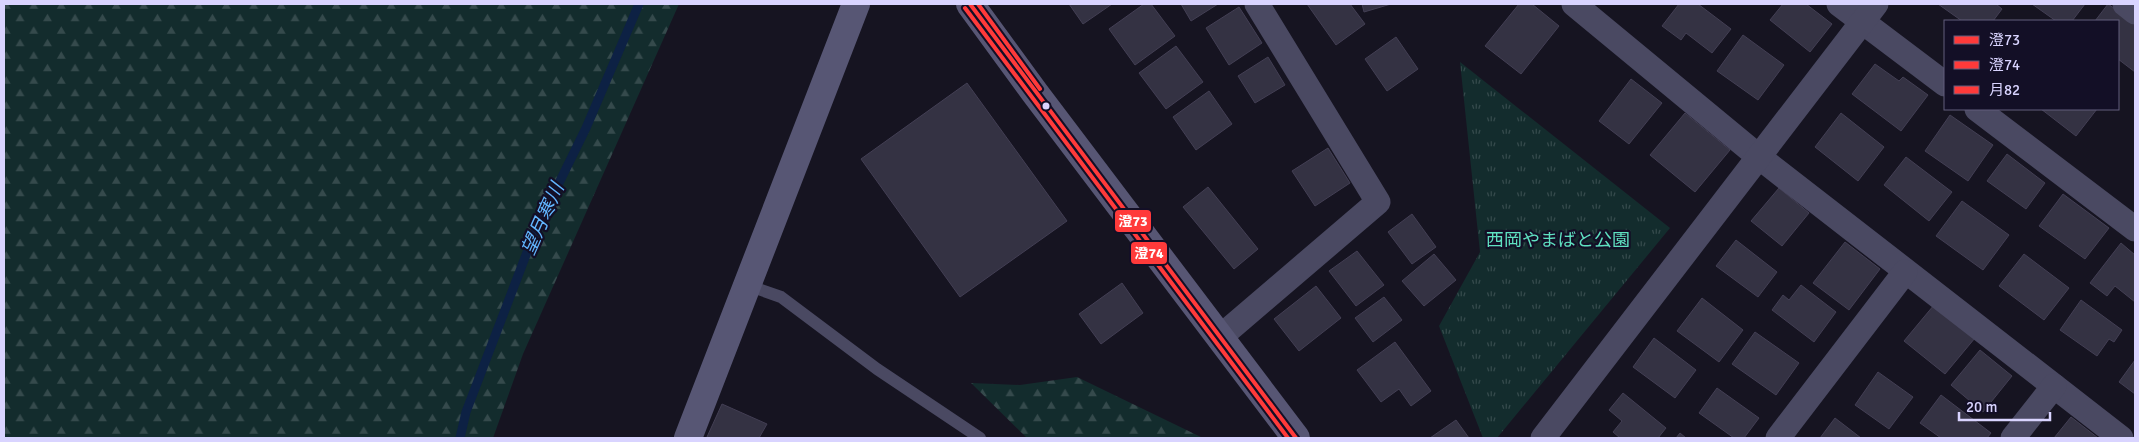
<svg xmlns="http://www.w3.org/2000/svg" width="2139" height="442" font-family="Signika,'Noto Sans JP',sans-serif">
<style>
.forest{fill:url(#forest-firs)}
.park{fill:url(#park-tufts)}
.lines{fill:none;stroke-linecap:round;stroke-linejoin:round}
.stream{stroke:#0d2144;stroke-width:9}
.building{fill:#343243;stroke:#433f54}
.lane{stroke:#4a4962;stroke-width:12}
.street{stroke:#4a4962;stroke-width:25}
.secondary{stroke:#575674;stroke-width:28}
.bus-1-casing{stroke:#130f26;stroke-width:8}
.bus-2-casing{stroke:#130f26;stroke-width:8}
.bus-3-casing{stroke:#130f26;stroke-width:8}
.bus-1{stroke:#ff3a3a;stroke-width:4}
.bus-2{stroke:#ff3a3a;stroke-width:4}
.bus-3{stroke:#ff3a3a;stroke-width:4}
.bus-dot{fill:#d9d4ff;stroke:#130f26;stroke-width:2}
.labels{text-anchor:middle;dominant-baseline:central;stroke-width:4.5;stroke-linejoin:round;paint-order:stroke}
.park-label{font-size:18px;fill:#5fe0c0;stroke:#130f26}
.water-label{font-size:19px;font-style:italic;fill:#62b6ff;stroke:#130f26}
.line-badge{stroke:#130f26;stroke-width:2}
.badge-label{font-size:14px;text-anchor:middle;font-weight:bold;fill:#fff}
</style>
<defs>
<pattern id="forest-firs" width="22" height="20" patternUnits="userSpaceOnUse" patternTransform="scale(1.25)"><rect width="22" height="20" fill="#132c2d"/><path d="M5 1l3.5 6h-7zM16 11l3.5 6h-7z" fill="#354a4c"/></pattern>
<pattern id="park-tufts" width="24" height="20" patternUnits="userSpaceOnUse" patternTransform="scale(1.25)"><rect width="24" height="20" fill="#132c2d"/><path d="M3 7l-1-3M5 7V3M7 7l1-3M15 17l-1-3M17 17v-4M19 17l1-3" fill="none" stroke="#354a4c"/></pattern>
</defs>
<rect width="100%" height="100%" fill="#161421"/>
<!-- forest -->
<g class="forest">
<path d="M4,4H679L523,354L493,438H4Z"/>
<path d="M1077,377L1203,438H1027L971,383L1020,385Z"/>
</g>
<!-- park -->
<path class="park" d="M1460,62L1670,228L1497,438H1483L1439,326L1480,252Z"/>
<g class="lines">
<!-- stream -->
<path class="stream" d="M460,438L466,412L534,234L586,128L639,4"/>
</g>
<!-- building -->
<g class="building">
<path d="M1069,4H1112L1083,24Z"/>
<path d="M1144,4H1151L1175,36L1135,65L1109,29Z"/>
<path d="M1181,4H1218L1191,21Z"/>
<path d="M1307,4H1350L1365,24L1336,45Z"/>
<path d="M1362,4H1391L1364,12Z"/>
<path d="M1519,4H1532L1559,26L1521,74L1485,46Z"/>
<path d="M1679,4H1698L1731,29L1712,53L1686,33L1681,40L1662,26Z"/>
<path d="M1783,4H1806L1832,24L1810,52L1770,20Z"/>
<path d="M1938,4H1996L2002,9L1993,21H1962Z"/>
<path d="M2032,4H2085L2072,21H2056Z"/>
<path d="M2108,4L2135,23V72L2118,59V21H2095Z"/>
<path d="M1239,7L1262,43L1229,65L1206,28Z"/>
<path d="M1743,35L1784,65L1758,100L1717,71Z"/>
<path d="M1396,37L1418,69L1387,91L1365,59Z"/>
<path d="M1176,46L1203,82L1166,109L1139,73Z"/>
<path d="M1268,57L1285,85L1255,103L1238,76Z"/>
<path d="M1875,64L1899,81L1903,77L1928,95L1901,131L1852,94Z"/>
<path d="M1631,79L1662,103L1629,144L1599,121Z"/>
<path d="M967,83L1067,221L960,297L861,159Z"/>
<path d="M1209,91L1232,124L1196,150L1173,117Z"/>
<path d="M2041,109H2097L2076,136Z"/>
<path d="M1685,113L1730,150L1695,192L1650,155Z"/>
<path d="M1841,113L1884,147L1858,181L1815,147Z"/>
<path d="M1950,115L1993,145L1968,181L1925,151Z"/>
<path d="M1328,148L1350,183L1315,206L1292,171Z"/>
<path d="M2007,154L2045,183L2026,209L1987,181Z"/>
<path d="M1906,157L1952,192L1929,221L1884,185Z"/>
<path d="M1208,187L1258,249L1234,269L1183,207Z"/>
<path d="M1779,188L1809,213L1782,246L1751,221Z"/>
<path d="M2063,194L2109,228L2085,259L2039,226Z"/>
<path d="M1962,201L2009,235L1983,270L1936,236Z"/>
<path d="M1412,214L1436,247L1412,264L1388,232Z"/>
<path d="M1736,240L1777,272L1758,297L1716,266Z"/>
<path d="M1845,242L1880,269L1849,310L1813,283Z"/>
<path d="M2121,243L2135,255V302L2115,286L2107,296L2090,283Z"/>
<path d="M1357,251L1384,285L1356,306L1329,271Z"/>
<path d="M1434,254L1456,280L1424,306L1402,281Z"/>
<path d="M2024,254L2069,288L2044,320L1999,286Z"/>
<path d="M1122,283L1143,313L1101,344L1079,314Z"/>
<path d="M1801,285L1836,312L1814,342L1772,310L1783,295L1789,300Z"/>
<path d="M1316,286L1341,318L1299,351L1274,319Z"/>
<path d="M1384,297L1402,320L1373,342L1355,318Z"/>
<path d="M1702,298L1743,330L1719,362L1677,331Z"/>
<path d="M2081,300L2122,330L2114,342L2109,339L2097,356L2060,330Z"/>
<path d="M1934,305L1975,338L1945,374L1904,341Z"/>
<path d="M1755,332L1799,363L1776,395L1732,364Z"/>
<path d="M1654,338L1696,370L1675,398L1633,367Z"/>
<path d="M1395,342L1431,391L1411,406L1399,389L1381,402L1357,370Z"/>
<path d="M1980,350L2012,376L1983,412L1951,385Z"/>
<path d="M2135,360V394L2119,382Z"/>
<path d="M1878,372L1913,397L1889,429L1855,405Z"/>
<path d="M1717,388L1759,418L1744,438H1734L1699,413Z"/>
<path d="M1623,393L1666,428L1658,438H1620L1613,432L1622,421L1609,410Z"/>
<path d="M1941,395L1991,433L1987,438H1941L1920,423Z"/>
<path d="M722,404L767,424L759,438H711L707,437Z"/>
<path d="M2071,417L2098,438H2054Z"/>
<path d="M1835,418L1861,438H1820Z"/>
<path d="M1456,420L1469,438H1430Z"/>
<path d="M1680,433L1686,438H1676Z"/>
</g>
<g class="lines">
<!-- lane -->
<path class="lane" d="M747,285L781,297L877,369L980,438"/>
<!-- street -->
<g class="street">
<path d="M1574,4L1759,157L2121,438"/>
<path d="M1839,4L1945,84"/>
<path d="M2125,4L2135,12"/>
<path d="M1977,109L2135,229"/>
<path d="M1219,338L1378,202L1257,4"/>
<path d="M1543,438L1876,4"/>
<path d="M1778,438L1905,272"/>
<path d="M2013,438L2054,386"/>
</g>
<!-- secondary -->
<g class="secondary">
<path d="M970,4L1035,93L1296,438"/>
<path d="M688,438L856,4"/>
</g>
<!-- bus-1 casing -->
<g class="bus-1-casing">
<path id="bus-1" d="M970,4L1296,438"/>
</g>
<!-- bus-2 casing -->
<g class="bus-2-casing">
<path id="bus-2" d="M965,8L1288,438"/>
</g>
<!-- bus-3 casing -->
<g class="bus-3-casing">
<path id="bus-3" d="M978,4L1040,89"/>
</g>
<!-- bus-1 -->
<use href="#bus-1" class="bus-1"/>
<!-- bus-2 -->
<use href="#bus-2" class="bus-2"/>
<!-- bus-3 -->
<use href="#bus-3" class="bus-3"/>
</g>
<!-- markers -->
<circle class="bus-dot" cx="1046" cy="106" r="4.5"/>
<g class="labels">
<!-- park labels -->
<g class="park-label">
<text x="1558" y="240">西岡やまばと公園</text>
</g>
<!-- water labels -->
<g class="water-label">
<text transform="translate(543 219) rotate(-66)">望月寒川</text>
</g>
</g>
<g class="line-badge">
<rect x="1114" y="209" width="38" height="24" rx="5" fill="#ff3a3a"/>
<rect x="1130" y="241" width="38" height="24" rx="5" fill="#ff3a3a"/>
</g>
<g class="badge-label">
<text x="1133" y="226">澄73</text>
<text x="1149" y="258">澄74</text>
</g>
<!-- border -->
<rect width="2139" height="442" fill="none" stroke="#d9d4ff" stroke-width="10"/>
<!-- legend -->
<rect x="1944" y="20" width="175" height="90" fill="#130f26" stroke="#625e7d"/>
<rect x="1954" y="36" width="25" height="8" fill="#ff3a3a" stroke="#625e7d"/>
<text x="1989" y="45" font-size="15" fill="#d9d4ff">澄73</text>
<rect x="1954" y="61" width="25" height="8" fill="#ff3a3a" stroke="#625e7d"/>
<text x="1989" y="70" font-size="15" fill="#d9d4ff">澄74</text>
<rect x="1954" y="86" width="25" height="8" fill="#ff3a3a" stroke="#625e7d"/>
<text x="1989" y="95" font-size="15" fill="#d9d4ff">月82</text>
<!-- scale -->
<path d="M1959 412v8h91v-8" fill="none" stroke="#d9d4ff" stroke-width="2.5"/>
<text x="1966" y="412" font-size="15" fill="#d9d4ff" stroke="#130f26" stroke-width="4" paint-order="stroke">20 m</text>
</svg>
